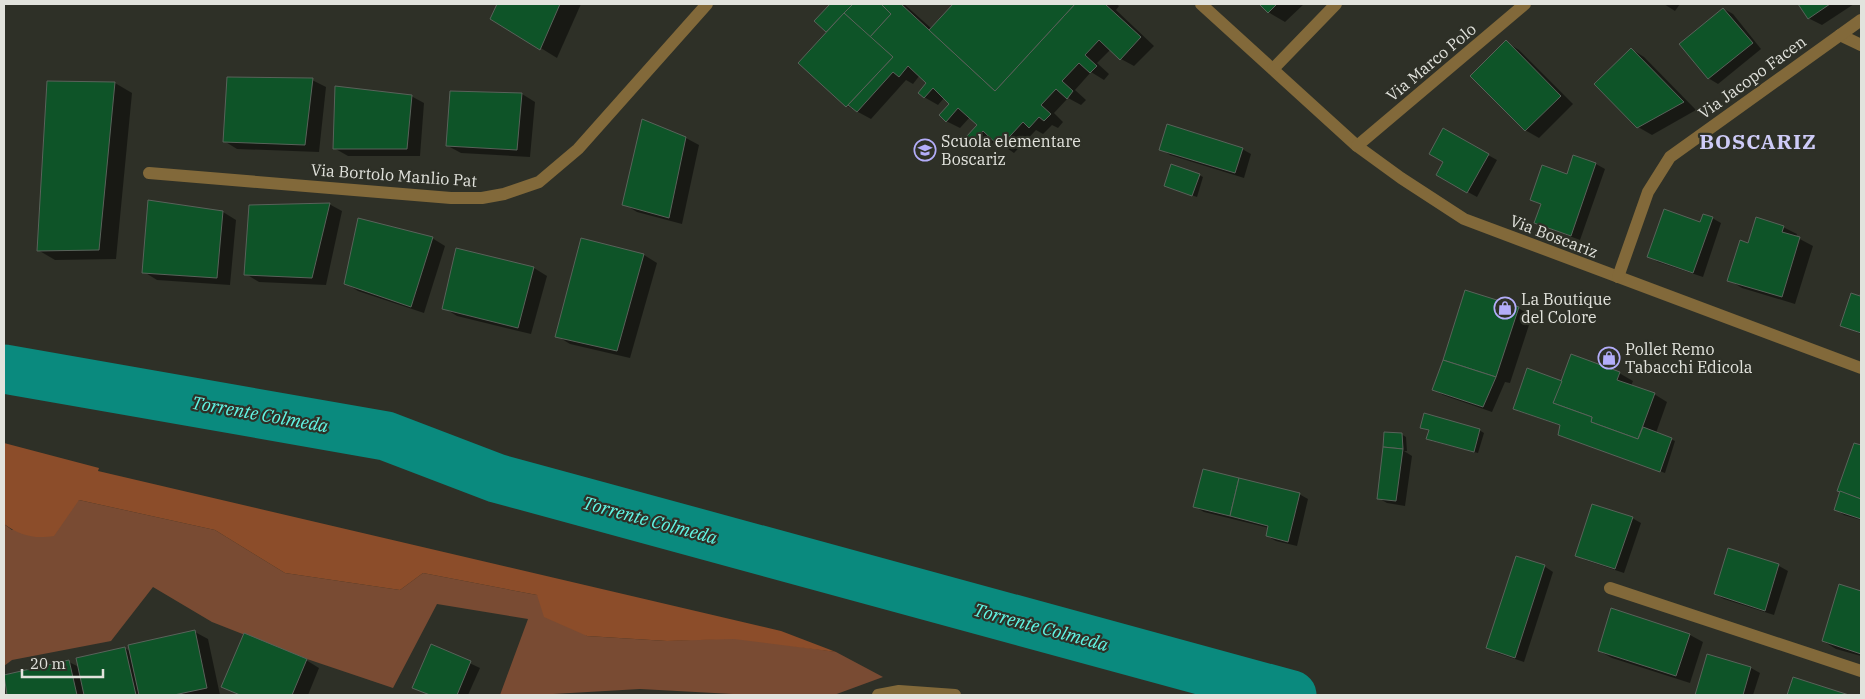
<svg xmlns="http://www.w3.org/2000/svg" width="1865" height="699" font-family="'IBM Plex Serif',serif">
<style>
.green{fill:#794b33}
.forest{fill:#8c4d2a}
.shadow{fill:#0007}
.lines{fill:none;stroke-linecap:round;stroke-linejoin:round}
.river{stroke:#0a8a7e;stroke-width:49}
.building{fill:#0e5428;stroke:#59625a}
.minor{stroke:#82693a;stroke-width:12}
.labels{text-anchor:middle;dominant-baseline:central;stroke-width:4.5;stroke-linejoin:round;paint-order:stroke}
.street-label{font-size:16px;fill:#e2e3dd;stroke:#2e3027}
.poi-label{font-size:16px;fill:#e2e3dd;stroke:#2e3027;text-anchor:start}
.water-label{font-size:18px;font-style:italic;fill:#61f6e5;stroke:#2e3027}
.district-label{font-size:21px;font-weight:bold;letter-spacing:1px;fill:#cecbf7;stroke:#2e3027}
</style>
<rect width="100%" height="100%" fill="#2e3027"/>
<!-- green -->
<path class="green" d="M79,500L215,530L285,573L400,590L423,573L537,595L587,636L667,641L739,638L836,652L883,677L834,695H751L640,689L536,695H500L528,619L437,604L393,688L307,659L212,622L153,587L111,641L12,660L4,666V524L12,530Z"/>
<!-- forest -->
<path class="forest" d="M4,443L99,468L98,471L781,631L836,652L734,639L667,641L587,636L544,617L537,595L423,573L400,590L285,573L215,530L79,500L54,536C34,539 21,536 4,524Z"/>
<!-- shadow -->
<g class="shadow">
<path d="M498,4H581L557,58L492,18Z"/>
<path d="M831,4H904L932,29L955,4H1116L1119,6L1116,10L1154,46L1134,66L1121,59L1111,49L1097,63L1109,74L1104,80L1091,72L1075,90L1086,100L1081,105L1068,98L1054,113L1063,122L1058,128L1052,125L1043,134L1036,130L1014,153L995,140L986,150L967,137L979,125L970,117L960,128L946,121L951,104L944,98L938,105L924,97L928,83L920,75L913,84L906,80L871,119L847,106L800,63L828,32L816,21Z"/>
<path d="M1260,4H1304L1285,22L1268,12Z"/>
<path d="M1664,4H1680L1675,11Z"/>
<path d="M1799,4H1854L1822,25L1808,18Z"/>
<path d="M1724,9L1733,14L1761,49L1718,84L1708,78Z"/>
<path d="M1506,42L1519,50L1573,104L1539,138L1525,130Z"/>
<path d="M1631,49L1644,57L1696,110L1652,135L1638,127L1595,84Z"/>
<path d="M312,80L326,87L319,152L237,149L224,141Z"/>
<path d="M48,82L115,83L132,93L116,259L55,260L38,250Z"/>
<path d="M452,93L522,94L535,102L530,157L461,153L448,146Z"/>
<path d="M411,96L424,103L420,156H348L334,148Z"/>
<path d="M1443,130L1497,160L1477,197L1437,175L1444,162Z"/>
<path d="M686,138L699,145L682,224L637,212L624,204Z"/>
<path d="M1161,149H1242L1251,154L1244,178L1170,155Z"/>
<path d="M1596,164L1605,169L1580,240L1545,227L1536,222L1542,205L1531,199L1567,176Z"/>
<path d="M1199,175L1203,177L1197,197L1169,188Z"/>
<path d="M329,204L342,211L326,285L259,282L246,274Z"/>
<path d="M223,212L236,220L230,285L157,280L144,272Z"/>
<path d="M1712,218L1721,223L1703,277L1658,262L1649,257Z"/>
<path d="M1783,227L1797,234L1796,237L1813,246L1795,304L1742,288L1729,280L1749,245Z"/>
<path d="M432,238L445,246L424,313L358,291L345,283Z"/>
<path d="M582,239L644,255L657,263L630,358L570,344L557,336Z"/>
<path d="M457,249L534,268L547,276L531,334L457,316L444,308Z"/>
<path d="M1861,295V334L1841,325Z"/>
<path d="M1518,308L1532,316L1510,383L1505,382L1492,412L1443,395L1434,390Z"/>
<path d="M1619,373L1633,381L1631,386L1654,394L1667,402L1656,433L1675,441L1665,473L1564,437L1559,435L1562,426L1518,411L1562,382Z"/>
<path d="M1421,427L1479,430L1484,433L1478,453L1432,441L1430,431Z"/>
<path d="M1401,434L1406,437L1407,451H1404L1412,456L1405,506L1387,503L1378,498Z"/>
<path d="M1854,444L1861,446V520L1844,515L1835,509Z"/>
<path d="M1299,494L1308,499L1297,546L1276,541L1267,536L1269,528L1204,512L1195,507Z"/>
<path d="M1632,518L1641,523L1624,573L1585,560L1576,555Z"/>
<path d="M1729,550L1779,566L1788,571L1774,615L1724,599L1715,594Z"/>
<path d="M1544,566L1553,572L1524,662L1497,653L1488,648Z"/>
<path d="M1840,586L1861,592V656L1836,649L1823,641Z"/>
<path d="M1612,610L1690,635L1703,642L1690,683L1612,658L1599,651Z"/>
<path d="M195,632L208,639L220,695H8L4,676L69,662L79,667L125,648L131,652Z"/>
<path d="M431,645L480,668L468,695H429L413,687Z"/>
<path d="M1708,655L1751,668L1760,673L1753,695H1696Z"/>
<path d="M306,660L319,668L308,695H239L222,686Z"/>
<path d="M1794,678L1845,695H1788Z"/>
</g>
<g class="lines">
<!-- river -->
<path class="river" d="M4,369L386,436L496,478L1292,695"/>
</g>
<!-- building -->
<g class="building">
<path d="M497,4H560L540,50L490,19Z"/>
<path d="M830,4H853L826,32L814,21Z"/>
<path d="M853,4H881L891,14L870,37L844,13Z"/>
<path d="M881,4H901L995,91L1075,4H1105L1141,37L1120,60L1099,40L1085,55L1097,66L1090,73L1079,63L1062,81L1073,91L1067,99L1056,89L1041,105L1051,114L1044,121L1039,117L1029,128L1023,122L1000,147L983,131L972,143L966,137L977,125L958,108L946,122L939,115L949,104L933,88L924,98L918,93L926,83L908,66L899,77L893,72L857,112L848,105L893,57L870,37L891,14Z"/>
<path d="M953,4H1075L995,91L929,30Z"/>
<path d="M1259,4H1277L1268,13Z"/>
<path d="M1798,4H1830L1808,19Z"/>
<path d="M1723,8L1753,43L1708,79L1679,44Z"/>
<path d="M844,13L893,57L846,107L798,63Z"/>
<path d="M1506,40L1561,96L1525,131L1470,76Z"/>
<path d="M1631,48L1684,102L1637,128L1594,84Z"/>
<path d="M227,77L313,78L305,145L223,142Z"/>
<path d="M47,81L115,82L99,250L37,251Z"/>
<path d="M335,86L412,95L407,149H333Z"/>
<path d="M450,91L522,93L517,150L446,146Z"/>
<path d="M642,119L686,137L669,218L622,205Z"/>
<path d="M1167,124L1243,148L1235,173L1159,150Z"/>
<path d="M1443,128L1489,154L1467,193L1436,175L1443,162L1429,154Z"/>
<path d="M1573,155L1596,163L1571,236L1534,223L1541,204L1530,200L1542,165L1567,174Z"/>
<path d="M1171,164L1200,174L1192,196L1164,186Z"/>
<path d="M148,200L223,211L217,278L142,273Z"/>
<path d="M330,203L312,278L244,275L249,205Z"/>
<path d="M1664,209L1700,222L1703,214L1713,217L1693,273L1647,257Z"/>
<path d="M1756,217L1784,226L1782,232L1800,237L1782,297L1727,281L1740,240L1748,243Z"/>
<path d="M358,218L433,237L411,307L344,284Z"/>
<path d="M581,238L644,254L617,351L555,337Z"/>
<path d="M456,248L534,267L518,328L442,309Z"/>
<path d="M1465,290L1519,307L1496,377L1443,360Z"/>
<path d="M1861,291V333L1840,326L1851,293L1860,296Z"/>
<path d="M1571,354L1620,372L1617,380L1655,393L1638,439L1591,422L1592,417L1553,403Z"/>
<path d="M1443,360L1496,377L1483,407L1432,390Z"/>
<path d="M1527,368L1562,381L1553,403L1592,417L1591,422L1638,439L1643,427L1672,438L1660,472L1558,435L1560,425L1513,409Z"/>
<path d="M1424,413L1480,429L1474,452L1426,439L1429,430L1420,428Z"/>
<path d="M1384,432L1402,433L1403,449L1383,447Z"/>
<path d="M1854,443L1861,445V499L1837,491Z"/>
<path d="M1383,447L1403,449L1396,501L1377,499Z"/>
<path d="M1203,469L1239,478L1230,516L1193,507Z"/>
<path d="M1239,478L1300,493L1288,542L1266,536L1268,526L1230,516Z"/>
<path d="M1840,491L1861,499V519L1834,510Z"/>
<path d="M1592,504L1633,517L1615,569L1575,556Z"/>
<path d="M1728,548L1779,564L1765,611L1714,594Z"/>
<path d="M1516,556L1545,565L1515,658L1486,648Z"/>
<path d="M1839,584L1861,591V654L1822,641Z"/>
<path d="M1611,608L1690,634L1676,676L1598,651Z"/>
<path d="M195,630L207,688L174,695H139L128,645Z"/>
<path d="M244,633L307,659L292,695H240L221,687Z"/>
<path d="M431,644L471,661L457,695H430L412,688Z"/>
<path d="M125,647L136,695H84L76,658Z"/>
<path d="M1707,654L1751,667L1743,695H1695Z"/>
<path d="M69,660L77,695H7L4,675Z"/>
<path d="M1793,677L1849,695H1787Z"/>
</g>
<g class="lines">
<!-- minor -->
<g class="minor">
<path d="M1201,4L1357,146L1401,178L1464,219L1861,368"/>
<path d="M1840,35L1861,45"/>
<path d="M1273,69L1336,4"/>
<path d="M1357,146L1525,4"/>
<path d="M149,173L451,198H482L504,194L539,182L578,149L707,4"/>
<path d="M1618,277L1648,192L1670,157L1861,20"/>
<path d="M1610,588L1861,671"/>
<path d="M878,695L899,691L955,695"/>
</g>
</g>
<!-- icons -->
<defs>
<g id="school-ring" transform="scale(1.125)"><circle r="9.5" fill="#2e3027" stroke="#b3adf9" stroke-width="1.5"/><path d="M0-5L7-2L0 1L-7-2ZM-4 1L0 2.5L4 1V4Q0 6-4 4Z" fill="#b3adf9"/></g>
<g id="shop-ring" transform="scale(1.125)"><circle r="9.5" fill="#2e3027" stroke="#b3adf9" stroke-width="1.5"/><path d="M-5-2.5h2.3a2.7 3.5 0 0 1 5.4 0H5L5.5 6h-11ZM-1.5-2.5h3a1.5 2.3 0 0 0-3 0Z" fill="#b3adf9"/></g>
</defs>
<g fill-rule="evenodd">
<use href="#school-ring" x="925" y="150"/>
<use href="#shop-ring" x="1505" y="308"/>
<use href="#shop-ring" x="1609" y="358"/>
</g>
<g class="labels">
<!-- street labels -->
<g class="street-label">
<text transform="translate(1431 62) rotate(-40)">Via Marco Polo</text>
<text transform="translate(1752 77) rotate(-36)">Via Jacopo Facen</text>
<text transform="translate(394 175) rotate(4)">Via Bortolo Manlio Pat</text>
<text transform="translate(1554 236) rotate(21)">Via Boscariz</text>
</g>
<!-- poi labels -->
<g class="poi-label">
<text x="941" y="141">Scuola elementare<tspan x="941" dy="18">Boscariz</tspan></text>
<text x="1521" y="299">La Boutique<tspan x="1521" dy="18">del Colore</tspan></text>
<text x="1625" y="349">Pollet Remo<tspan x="1625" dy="18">Tabacchi Edicola</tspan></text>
</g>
<!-- water labels -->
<g class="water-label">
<text transform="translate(260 414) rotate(10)">Torrente Colmeda</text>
<text transform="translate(650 520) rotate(15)">Torrente Colmeda</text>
<text transform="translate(1041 627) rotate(15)">Torrente Colmeda</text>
</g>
<!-- district labels -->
<g class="district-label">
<text x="1758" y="141">BOSCARIZ</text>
</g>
</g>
<!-- border -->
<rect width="1865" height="699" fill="none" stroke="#e2e3dd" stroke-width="10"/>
<!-- scale -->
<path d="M22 669v8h81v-8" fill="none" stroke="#e2e3dd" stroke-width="2.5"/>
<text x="30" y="669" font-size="15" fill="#e2e3dd" stroke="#2e3027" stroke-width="4" paint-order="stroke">20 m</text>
</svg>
